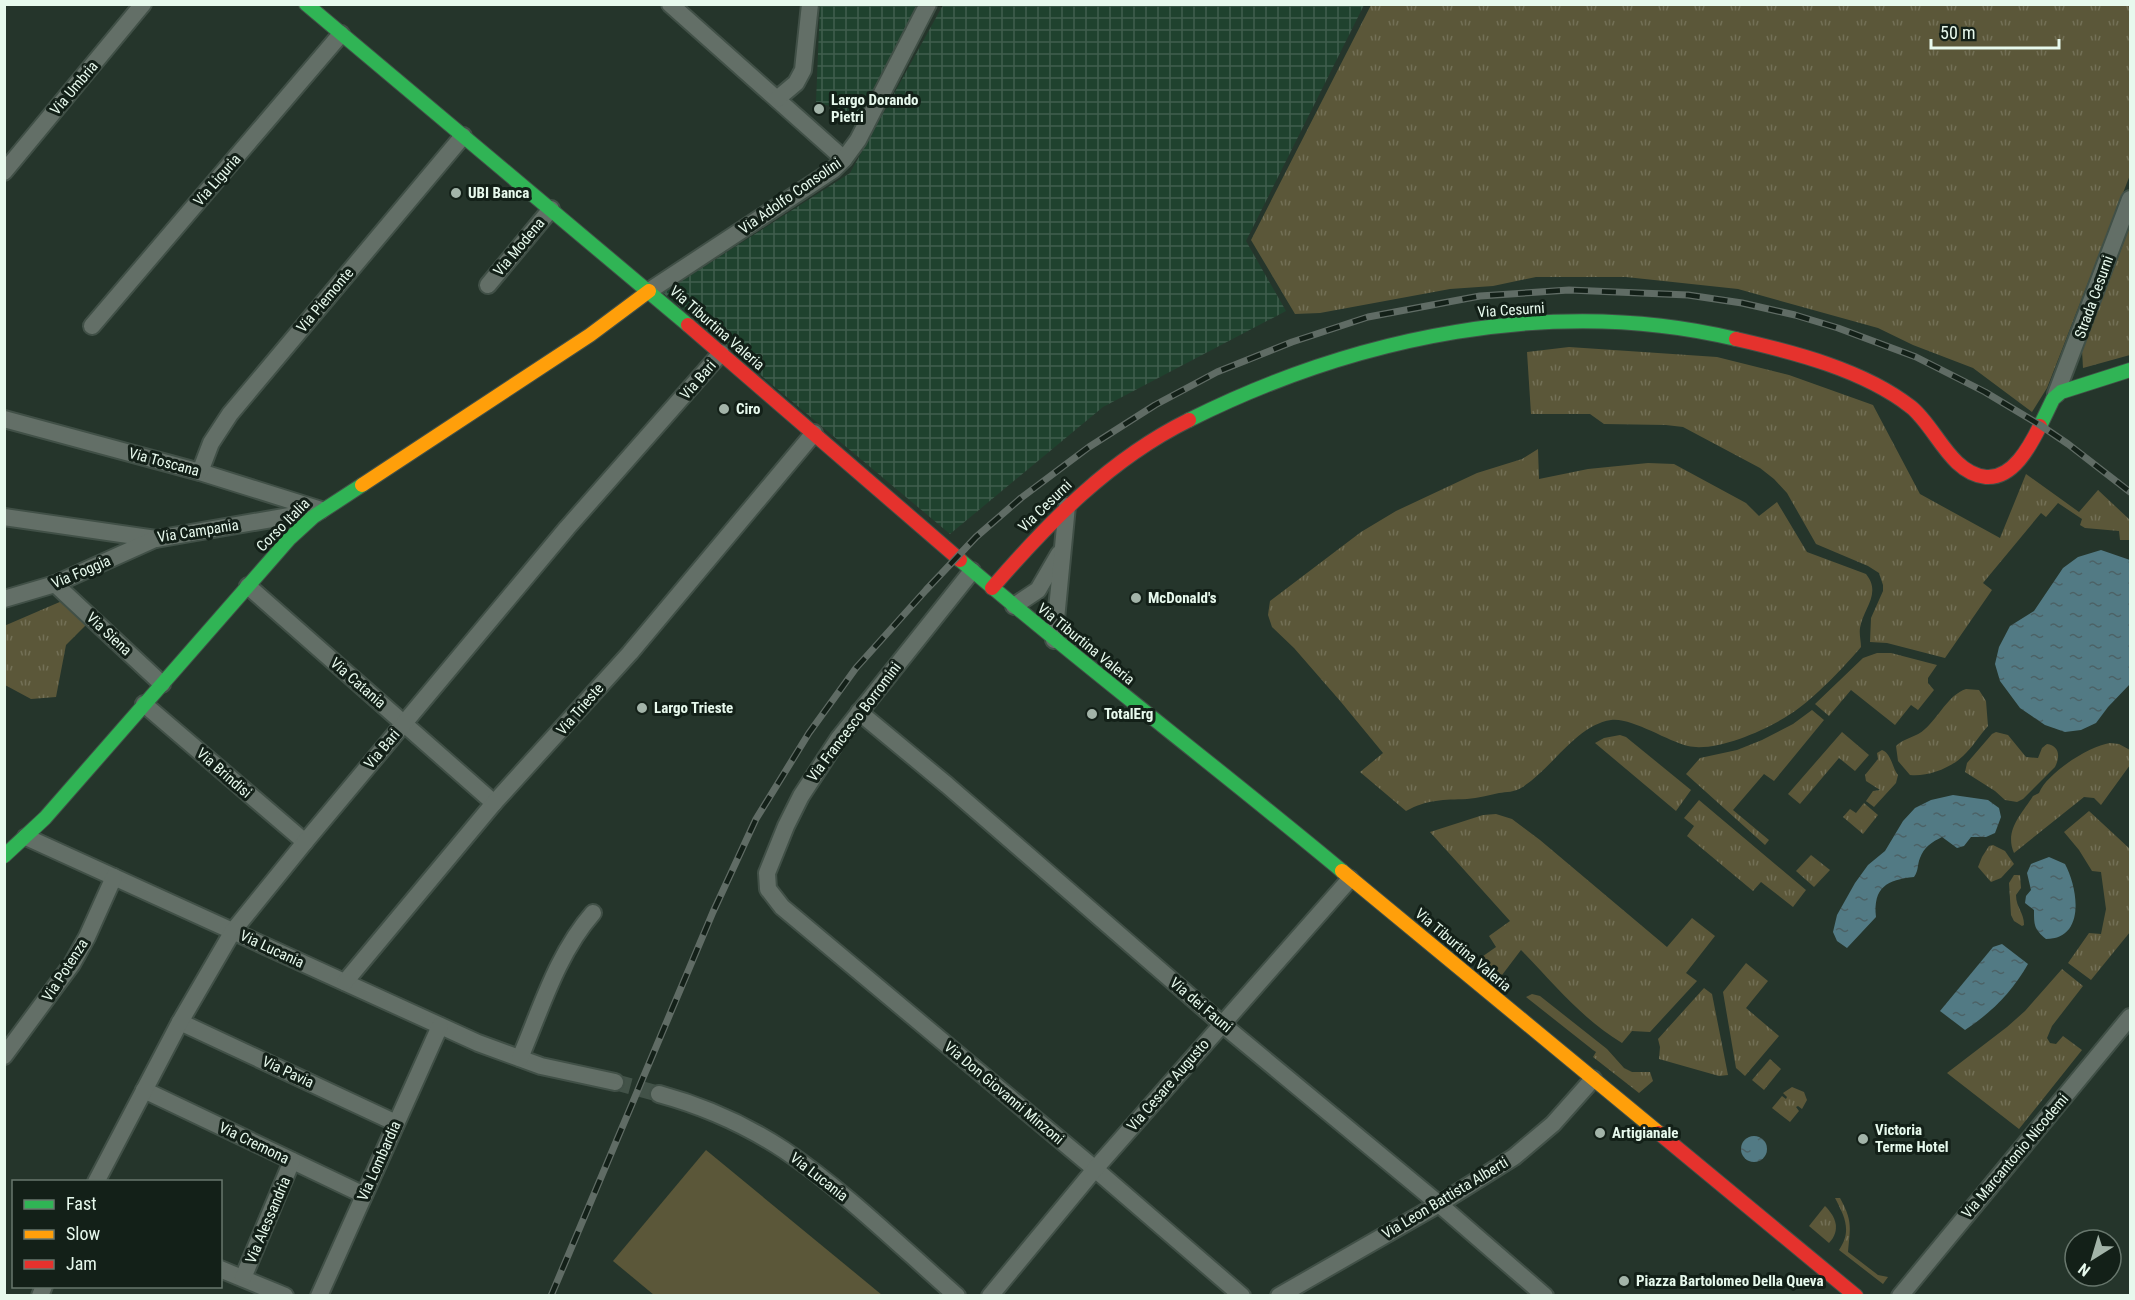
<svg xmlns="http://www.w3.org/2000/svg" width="2135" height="1300" font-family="'Roboto Condensed',sans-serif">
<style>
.industrial{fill:url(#industrial-grid)}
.grass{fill:url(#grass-tufts)}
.garden{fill:#5b5739}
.water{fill:url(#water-ripples)}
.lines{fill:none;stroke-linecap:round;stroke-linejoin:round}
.street-tunnel{stroke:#425248;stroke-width:16;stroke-dasharray:16 8;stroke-linecap:butt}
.street-casing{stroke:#415047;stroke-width:20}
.fast-casing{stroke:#415047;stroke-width:16}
.slow-casing{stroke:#415047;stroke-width:16}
.jam-casing{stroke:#415047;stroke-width:16}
.street{stroke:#636f67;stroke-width:16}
.fast{stroke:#30b455;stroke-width:14}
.slow{stroke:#ff9f0a;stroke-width:14}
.jam{stroke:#e5322d;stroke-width:14}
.rail-casing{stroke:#606c65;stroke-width:7}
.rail{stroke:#132018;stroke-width:4.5;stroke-dasharray:14;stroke-linecap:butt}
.poi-dot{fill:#a3b4a9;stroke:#132018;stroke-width:2}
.labels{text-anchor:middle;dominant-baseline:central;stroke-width:6;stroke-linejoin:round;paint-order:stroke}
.street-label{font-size:15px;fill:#e7f9ed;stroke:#132018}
.poi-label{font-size:15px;font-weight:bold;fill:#e7f9ed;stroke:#132018;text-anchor:start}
</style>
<defs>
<pattern id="industrial-grid" width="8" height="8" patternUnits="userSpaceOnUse" patternTransform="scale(1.5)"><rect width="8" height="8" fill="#1f422e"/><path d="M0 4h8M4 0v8" fill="none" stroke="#405e4d"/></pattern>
<pattern id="grass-tufts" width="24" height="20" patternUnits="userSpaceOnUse" patternTransform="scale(1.5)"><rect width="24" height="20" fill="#5b5739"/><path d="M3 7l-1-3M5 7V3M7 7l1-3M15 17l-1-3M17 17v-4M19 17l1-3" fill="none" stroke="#737056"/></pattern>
<pattern id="water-ripples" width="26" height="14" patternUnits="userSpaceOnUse" patternTransform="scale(1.5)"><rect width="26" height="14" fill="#527a84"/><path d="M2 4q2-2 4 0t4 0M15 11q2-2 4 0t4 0" fill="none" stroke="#4c6266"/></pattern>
</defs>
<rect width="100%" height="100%" fill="#25352b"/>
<!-- industrial -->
<g class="industrial">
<path d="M820,5H918L863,116L816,102Z"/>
<path d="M943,5H1364L1246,241L1286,311L1103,407L950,534L663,293L850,173Z"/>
</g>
<!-- grass -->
<g class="grass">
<path d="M1371,5H2130V175L2047,388L2032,412L1973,368L1913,345L1878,328L1738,289L1626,277H1536L1493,286L1450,289L1320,313L1295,314L1251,240Z"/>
<path d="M2130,226V355L2083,368L2082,350Z"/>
<path d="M1569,347L1717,357L1789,375L1873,405L1920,494L2000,538L2026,474L2079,512L2098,490L2130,520V540H2120L2119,531L2085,528L2080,525L2082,519L2058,503L2046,517L2041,513L1983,583L1992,590L1945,658L1887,643L1870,642L1871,618L1883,591V585L1879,573L1868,566L1816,544L1787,493L1774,479L1760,468L1683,427L1666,425L1604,424L1590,414H1531L1527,352Z"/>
<path d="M1538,449L1539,479L1588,469L1648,463L1674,464L1746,503L1759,516L1777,502L1807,552L1866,574C1882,594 1863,608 1860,628C1859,634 1861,641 1861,647C1845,666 1818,694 1799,708C1776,726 1718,753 1688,746C1667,741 1631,717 1611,720C1576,725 1551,770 1521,788C1515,792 1506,792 1499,793C1489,795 1478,798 1467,799C1443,800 1428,799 1406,811L1360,772L1383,753L1341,702L1294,648L1272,627L1268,615L1270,601L1361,532L1396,511L1477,473L1522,459Z"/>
<path d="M62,601L87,624L66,645L56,697L31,699L5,685L4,626Z"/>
<path d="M1877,653H1891L1937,665L1928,678V683L1934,690L1918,710L1911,705L1895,725L1851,690L1829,716L1815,704L1863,658Z"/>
<path d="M1966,689L1979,690L1986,701L1988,726C1979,736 1972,748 1963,756C1951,768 1927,777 1910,775L1898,761L1896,746C1904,738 1917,737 1925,729C1939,717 1948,695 1966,689Z"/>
<path d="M1812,710L1824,720L1774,781L1764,774L1733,810L1769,840L1765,845L1686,774L1700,758L1737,750L1762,740L1793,724Z"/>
<path d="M1842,732L1869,755L1855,771L1839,758L1800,804L1788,794Z"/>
<path d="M1996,732L2008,735L2026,757L2038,758L2042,748L2047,744C2060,746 2060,757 2055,767L2023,799L2017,802L2005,800L1995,791L1965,772L1967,763L1992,734Z"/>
<path d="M1620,735L1626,737L1691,790L1676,811L1595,743L1604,738Z"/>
<path d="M2110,743L2119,744L2130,750V765L2101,805L2094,798L2084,797L2014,853C2004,830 2022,814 2033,796L2039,793C2047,773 2089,746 2110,743Z"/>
<path d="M1882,750C1892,754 1892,768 1898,775L1896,783L1874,807L1866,801L1873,791L1880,790L1866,781L1865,775L1878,759L1877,753Z"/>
<path d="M1699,800L1806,890L1793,907L1761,882L1753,891L1687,836L1694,826L1684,818Z"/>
<path d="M1864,803L1878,815L1863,834L1843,817L1850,809L1856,813Z"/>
<path d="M2089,811L2130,849V932L2091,980L2068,963L2089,933L2101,934L2106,909L2101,872L2092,871L2079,850L2064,832Z"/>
<path d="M1496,814L1512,819L1540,840L1667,947L1692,918L1715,936L1686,973L1697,981L1650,1032L1632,1031L1622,1043C1582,1019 1553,983 1521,950L1499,979L1476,961L1496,947L1489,936L1510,921L1430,832L1483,815Z"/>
<path d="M1993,845L2005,851L2014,864L2001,878L1991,882L1978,867L1982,857L1989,846Z"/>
<path d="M1811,855L1830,870L1814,887L1796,871Z"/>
<path d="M2014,875H2020L2021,888L2016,895C2016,908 2024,912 2024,925L2022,926L2014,921L2011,915L2009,883Z"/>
<path d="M1746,963L1768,981L1746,1008L1779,1036L1745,1076L1736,1068L1723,992Z"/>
<path d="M2062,969L2083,986L2052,1026L2047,1038L2050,1043L2056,1044L2063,1036L2082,1050L2019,1129L1947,1073L2007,1027L2025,1011Z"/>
<path d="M1704,988L1712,994L1728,1075L1719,1076L1659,1059L1660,1047L1658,1039Z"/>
<path d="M1532,994L1540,996L1607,1049L1624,1068L1632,1072H1650L1653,1081L1639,1093L1593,1057L1596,1052L1593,1050L1526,997Z"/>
<path d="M1770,1059L1781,1069L1764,1090L1752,1080Z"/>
<path d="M1792,1087L1804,1092L1807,1100L1802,1109L1798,1106L1796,1107L1799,1111L1790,1122L1772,1108L1782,1096L1786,1099L1787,1097L1783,1093Z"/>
<path d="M1835,1198H1840C1853,1222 1850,1227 1848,1252L1878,1275L1888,1277L1883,1284L1839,1250C1852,1231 1845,1217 1835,1198Z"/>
<path d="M1825,1206C1836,1217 1841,1230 1829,1243L1809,1226Z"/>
</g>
<!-- garden -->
<path class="garden" d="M706,1150L882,1295H654L613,1261Z"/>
<!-- water -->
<g class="water">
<path d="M2101,550L2130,560V684L2108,707L2096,723L2081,730L2065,732L2045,725L2020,708L2000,681L1995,664L1999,647L2010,626L2034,611L2063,568L2078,557Z"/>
<path d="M1953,795L1988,800L1999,808L2001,817L1995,833L1986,837H1971L1964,846L1957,848L1942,837C1932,842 1924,847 1920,858C1917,865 1919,870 1914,877C1887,880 1873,887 1876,917L1847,948L1837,941L1833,932L1837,915L1855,883L1868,865L1885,851L1903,821L1915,808L1931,800Z"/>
<path d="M2049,857L2065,864C2078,888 2086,939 2046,939C2034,929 2034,925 2034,910L2025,903L2026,896L2031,890L2027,873L2031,864Z"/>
<path d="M2002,944L2028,964C2012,992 1991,1013 1965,1030L1940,1011L1993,947Z"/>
<circle cx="1754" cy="1149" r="13"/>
</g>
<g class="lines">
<!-- street-tunnel -->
<path class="street-tunnel" d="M615,1082L659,1094"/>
<!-- street casing -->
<g class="street-casing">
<g id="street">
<path d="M670,4L844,159"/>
<path d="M777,99L796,83L803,70L810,4"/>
<path d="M4,172L143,4"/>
<path d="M488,285L551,209"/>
<path d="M649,291L833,170L844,159L858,140L928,4"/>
<path d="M92,326L341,34"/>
<path d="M2056,394L2130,199"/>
<path d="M4,419L200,472L321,510"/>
<path d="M200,472L211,443L230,414L463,136"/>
<path d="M4,517L156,539L318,511"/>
<path d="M972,571L839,738L801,796L786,826L767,873L768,889L782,907L1095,1169L1242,1296"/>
<path d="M55,584L162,684"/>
<path d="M248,586L494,803"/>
<path d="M4,599L55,584L155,539"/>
<path d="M1014,606L1038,590L1059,554"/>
<path d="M1054,640L1067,506"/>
<path d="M144,704L305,842"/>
<path d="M859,712L947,785L1222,1024L1439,1204L1545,1296"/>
<path d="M26,837L478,1043L541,1066L615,1082"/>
<path d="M345,982L494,803L630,653L814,433"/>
<path d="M180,1022L396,1123"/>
<path d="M4,1056L72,964L87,937L114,877"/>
<path d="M520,1058C541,1009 557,954 593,913"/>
<path d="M144,1090L364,1195"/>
<path d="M659,1094C703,1106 746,1125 784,1150C846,1192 901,1247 957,1296"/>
<path d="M96,1182L180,1022L233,931L305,842L567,528L721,353"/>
<path d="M220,1269L285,1296"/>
<path d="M243,1278L292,1161"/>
<path d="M40,1296L44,1286"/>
<path d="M319,1296L440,1026"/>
<path d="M990,1296L1095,1169L1350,879"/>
<path d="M1279,1296L1439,1204L1514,1157L1553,1124L1593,1079"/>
<path d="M1900,1296L2130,1017"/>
</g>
</g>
<!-- fast casing -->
<g class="fast-casing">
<g id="fast">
<path d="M306,4L688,325"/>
<path d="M1189,420C1355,337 1553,295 1736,339"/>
<path d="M2040,426L2053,399L2061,392L2130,370"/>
<path d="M960,560C1085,667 1216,766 1342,871"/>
<path d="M4,856L45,818L290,538L313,517L362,485"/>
</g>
</g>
<!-- slow casing -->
<g class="slow-casing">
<g id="slow">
<path d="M362,485L590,335L649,291"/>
<path d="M1342,871L1659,1133"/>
</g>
</g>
<!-- jam casing -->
<g class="jam-casing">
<g id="jam">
<path d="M688,325L960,560"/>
<path d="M1736,339C1793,352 1864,370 1911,407C1936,427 1950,473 1986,477C2013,479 2030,446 2040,426"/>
<path d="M992,588C1049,522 1110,459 1189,420"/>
<path d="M1659,1133L1856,1296"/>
</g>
</g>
<!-- street -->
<use href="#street" class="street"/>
<!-- fast -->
<use href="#fast" class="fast"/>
<!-- slow -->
<use href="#slow" class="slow"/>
<!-- jam -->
<use href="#jam" class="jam"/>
<!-- rail casing -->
<g class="rail-casing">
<path id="rail" d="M551,1296L713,912L756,819L809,733L856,668L926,590L976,537L1021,498L1089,447L1155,405L1217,372L1292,342L1368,317L1480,296L1569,290L1688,295L1742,303L1795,315L1838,328L1916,357L1985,392L2040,425L2068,444L2130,492"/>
</g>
<!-- rail -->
<use href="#rail" class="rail"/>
</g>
<!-- markers -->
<g class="poi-dot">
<circle cx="819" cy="109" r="6"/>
<circle cx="456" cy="193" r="6"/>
<circle cx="724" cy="409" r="6"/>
<circle cx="1136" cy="598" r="6"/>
<circle cx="642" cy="708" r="6"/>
<circle cx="1092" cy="714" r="6"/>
<circle cx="1600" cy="1133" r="6"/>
<circle cx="1863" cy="1139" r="6"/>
<circle cx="1624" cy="1281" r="6"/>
</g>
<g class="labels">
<!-- street labels -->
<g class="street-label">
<text transform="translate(74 88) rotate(-50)">Via Umbria</text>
<text transform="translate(217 180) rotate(-49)">Via Liguria</text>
<text transform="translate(790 196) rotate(-35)">Via Adolfo Consolini</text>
<text transform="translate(519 247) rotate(-50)">Via Modena</text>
<text transform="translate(2094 297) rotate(-70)">Strada Cesurni</text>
<text transform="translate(325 300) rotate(-50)">Via Piemonte</text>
<text transform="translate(1511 310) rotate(-4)">Via Cesurni</text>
<text transform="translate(717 328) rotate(41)">Via Tiburtina Valeria</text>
<text transform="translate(698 380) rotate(-49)">Via Bari</text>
<text transform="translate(164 462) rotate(15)">Via Toscana</text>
<text transform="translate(1045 506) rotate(-44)">Via Cesurni</text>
<text transform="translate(283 525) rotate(-45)">Corso Italia</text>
<text transform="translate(198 531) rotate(-9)">Via Campania</text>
<text transform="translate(81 572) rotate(-23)">Via Foggia</text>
<text transform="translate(109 634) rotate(43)">Via Siena</text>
<text transform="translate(1086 644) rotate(39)">Via Tiburtina Valeria</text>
<text transform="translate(358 683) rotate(41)">Via Catania</text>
<text transform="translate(580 709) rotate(-49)">Via Trieste</text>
<text transform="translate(854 722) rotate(-53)">Via Francesco Borromini</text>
<text transform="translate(382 749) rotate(-50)">Via Bari</text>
<text transform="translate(224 773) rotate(41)">Via Brindisi</text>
<text transform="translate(272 949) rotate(25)">Via Lucania</text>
<text transform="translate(1463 950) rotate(40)">Via Tiburtina Valeria</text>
<text transform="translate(65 970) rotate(-57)">Via Potenza</text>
<text transform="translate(1201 1005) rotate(40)">Via dei Fauni</text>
<text transform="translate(288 1072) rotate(25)">Via Pavia</text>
<text transform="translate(1168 1085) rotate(-49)">Via Cesare Augusto</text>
<text transform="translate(1004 1093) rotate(40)">Via Don Giovanni Minzoni</text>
<text transform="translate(254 1143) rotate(26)">Via Cremona</text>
<text transform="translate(2015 1156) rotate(-50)">Via Marcantonio Nicodemi</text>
<text transform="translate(379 1161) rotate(-66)">Via Lombardia</text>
<text transform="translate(819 1177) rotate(38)">Via Lucania</text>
<text transform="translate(1445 1198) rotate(-31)">Via Leon Battista Alberti</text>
<text transform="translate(268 1220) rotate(-67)">Via Alessandria</text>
</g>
<!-- poi labels -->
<g class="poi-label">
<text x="831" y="100">Largo Dorando<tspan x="831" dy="17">Pietri</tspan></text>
<text x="468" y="193">UBI Banca</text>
<text x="736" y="409">Ciro</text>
<text x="1148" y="598">McDonald's</text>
<text x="654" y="708">Largo Trieste</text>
<text x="1104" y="714">TotalErg</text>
<text x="1875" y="1130">Victoria<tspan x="1875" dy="17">Terme Hotel</tspan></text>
<text x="1612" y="1133">Artigianale</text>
<text x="1636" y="1281">Piazza Bartolomeo Della Queva</text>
</g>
</g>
<!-- border -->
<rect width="2135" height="1300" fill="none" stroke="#e7f9ed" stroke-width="12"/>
<!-- legend -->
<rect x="12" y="1180" width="210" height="108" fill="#132018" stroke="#68776d" stroke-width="1.5"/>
<rect x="24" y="1200" width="30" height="9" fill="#30b455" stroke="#68776d" stroke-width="1.5"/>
<text x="66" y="1210" font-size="18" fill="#e7f9ed">Fast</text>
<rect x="24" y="1230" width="30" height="9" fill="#ff9f0a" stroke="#68776d" stroke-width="1.5"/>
<text x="66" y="1240" font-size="18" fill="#e7f9ed">Slow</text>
<rect x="24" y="1260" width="30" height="9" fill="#e5322d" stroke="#68776d" stroke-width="1.5"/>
<text x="66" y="1270" font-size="18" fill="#e7f9ed">Jam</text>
<!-- north arrow -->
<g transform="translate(2093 1258) rotate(217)"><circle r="28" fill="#132018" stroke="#68776d" stroke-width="1.5"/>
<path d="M0-4.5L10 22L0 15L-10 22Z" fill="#a3b4a9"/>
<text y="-9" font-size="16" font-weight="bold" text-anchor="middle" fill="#e7f9ed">N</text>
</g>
<!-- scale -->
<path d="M1931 39v9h128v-9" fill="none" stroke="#e7f9ed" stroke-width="3"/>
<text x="1940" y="39" font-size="18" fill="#e7f9ed" stroke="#132018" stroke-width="4.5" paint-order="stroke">50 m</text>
</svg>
